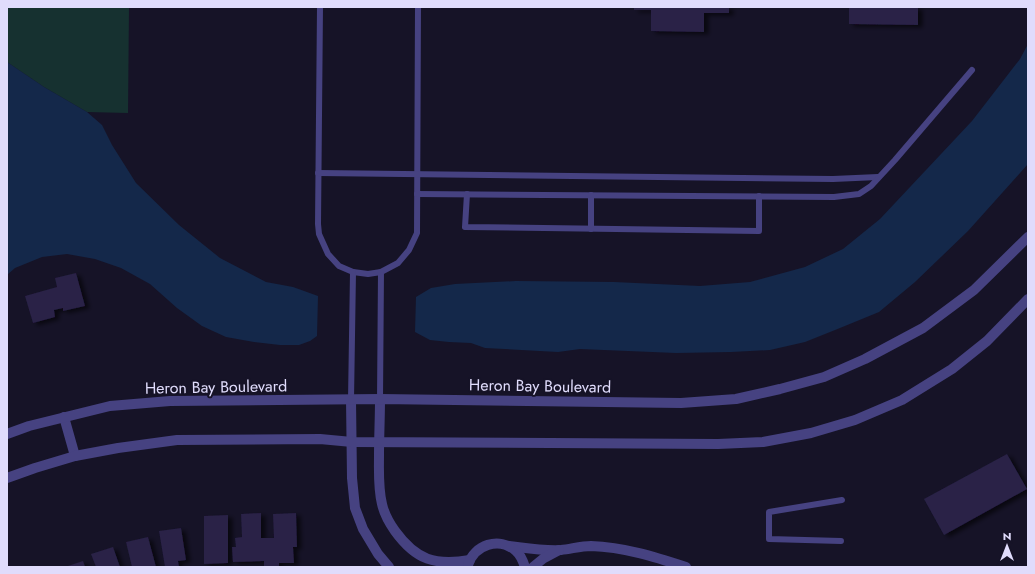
<svg xmlns="http://www.w3.org/2000/svg" width="1035" height="574" font-family="Jost,sans-serif">
<style>
.green{fill:#163130}
.water{fill:#14284a}
.building{fill:#292146;filter:url(#shadow)}
.lines{fill:none;stroke-linecap:round;stroke-linejoin:round}
.service{stroke:#464281;stroke-width:6}
.minor{stroke:#464281;stroke-width:10}
.tertiary{stroke:#464281;stroke-width:10}
.labels{text-anchor:middle;dominant-baseline:central;stroke-width:4;stroke-linejoin:round;paint-order:stroke}
.street-label{font-size:16px;fill:#e0dcfc;stroke:#161327}
</style>
<defs>
<filter id="shadow"><feDropShadow dx="4.5" dy="2.5" stdDeviation="2" flood-color="#0009"/></filter>
</defs>
<rect width="100%" height="100%" fill="#161327"/>
<!-- green -->
<path class="green" d="M7,7H129L128,113L87,112L44,87L7,62Z"/>
<!-- water -->
<g class="water">
<path d="M1028,44V164L968,231L915,282L879,312L840,328L805,342L770,350L731,352L676,353L580,349L558,352L485,348L471,343L449,342L430,340L415,332L416,297L431,288L455,284L516,281L614,282L700,286L750,282L805,267L843,249L880,219L972,121L1020,59Z"/>
<path d="M7,62L44,87L87,112L102,125L112,145L136,183L179,225L220,258L266,282L293,287L318,296L317,336L310,341L299,345H280L254,342L226,337L202,326L177,308L150,284L121,268L95,259L67,254L42,257L15,268L7,275Z"/>
</g>
<!-- building -->
<g class="building">
<path d="M634,7H729V13H704V32L651,31V10H634Z"/>
<path d="M849,7H918V25L849,24Z"/>
<path d="M76,273L85,306L63,311V308L54,310L55,317L33,323L25,296L57,287L55,278Z"/>
<path d="M1007,454L1027,489L944,535L924,499Z"/>
<path d="M261,513V538H274L273,514L296,513L297,547H293L294,563H279V567H264V561L233,562L232,547H236L235,538L242,537L241,514Z"/>
<path d="M228,515V563L204,564V516Z"/>
<path d="M181,528L186,560L178,561L179,567H165L159,531Z"/>
<path d="M148,537L156,567H132L126,542Z"/>
<path d="M113,547L120,567H96L91,554Z"/>
<path d="M83,561L85,567H65Z"/>
</g>
<g class="lines">
<!-- service -->
<g class="service">
<path d="M320,7L318,224L319,234L328,254L339,266L353,272L368,274L381,272L398,263L409,250L417,233L418,7"/>
<path d="M318,173L833,179L878,177"/>
<path d="M417,194L834,197L859,194L871,186L895,160L972,70"/>
<path d="M467,194L465,227L759,231V196"/>
<path d="M591,195V229"/>
<path d="M380,399L381,272"/>
<path d="M351,400L353,272"/>
<path d="M841,541L769,539V512L842,500"/>
</g>
<!-- minor -->
<g class="minor">
<path d="M380,399C380,418 379,436 379,455C379,471 378,488 382,504C384,513 390,524 395,531C416,560 435,566 470,560"/>
<path d="M351,400L352,478L355,508L363,529L378,554L389,567"/>
<path d="M509,546C526,548 543,551 561,550C571,549 581,546 591,546C624,547 655,557 686,567"/>
<path d="M468,565C474,545 499,536 516,551C521,555 523,561 525,567"/>
<path d="M533,567L544,558L559,550"/>
</g>
<!-- tertiary -->
<g class="tertiary">
<path d="M64,417L75,456"/>
<path d="M7,434L29,426L110,406L170,401L380,399L681,403L736,399L780,389L824,377L865,359L923,328L974,290L1028,237"/>
<path d="M7,478L35,468L75,456L118,448L177,440L320,439L352,442L718,444L763,442L811,433L855,420L902,400L952,369L987,341L1028,299"/>
</g>
</g>
<g class="labels">
<!-- street labels -->
<g class="street-label">
<text transform="translate(540 386) rotate(1)">Heron Bay Boulevard</text>
<text transform="translate(216 387) rotate(-1)">Heron Bay Boulevard</text>
</g>
</g>
<!-- border -->
<rect width="1035" height="574" fill="none" stroke="#e0dcfc" stroke-width="16"/>
<!-- north arrow -->
<g transform="translate(1007 546)" stroke="#161327" stroke-width="3" paint-order="stroke">
<path d="M0-3L7 15L0 10L-7 15Z" fill="#e0dcfc"/>
<text y="-6" font-size="11" font-weight="bold" text-anchor="middle" fill="#e0dcfc">N</text>
</g>
</svg>
